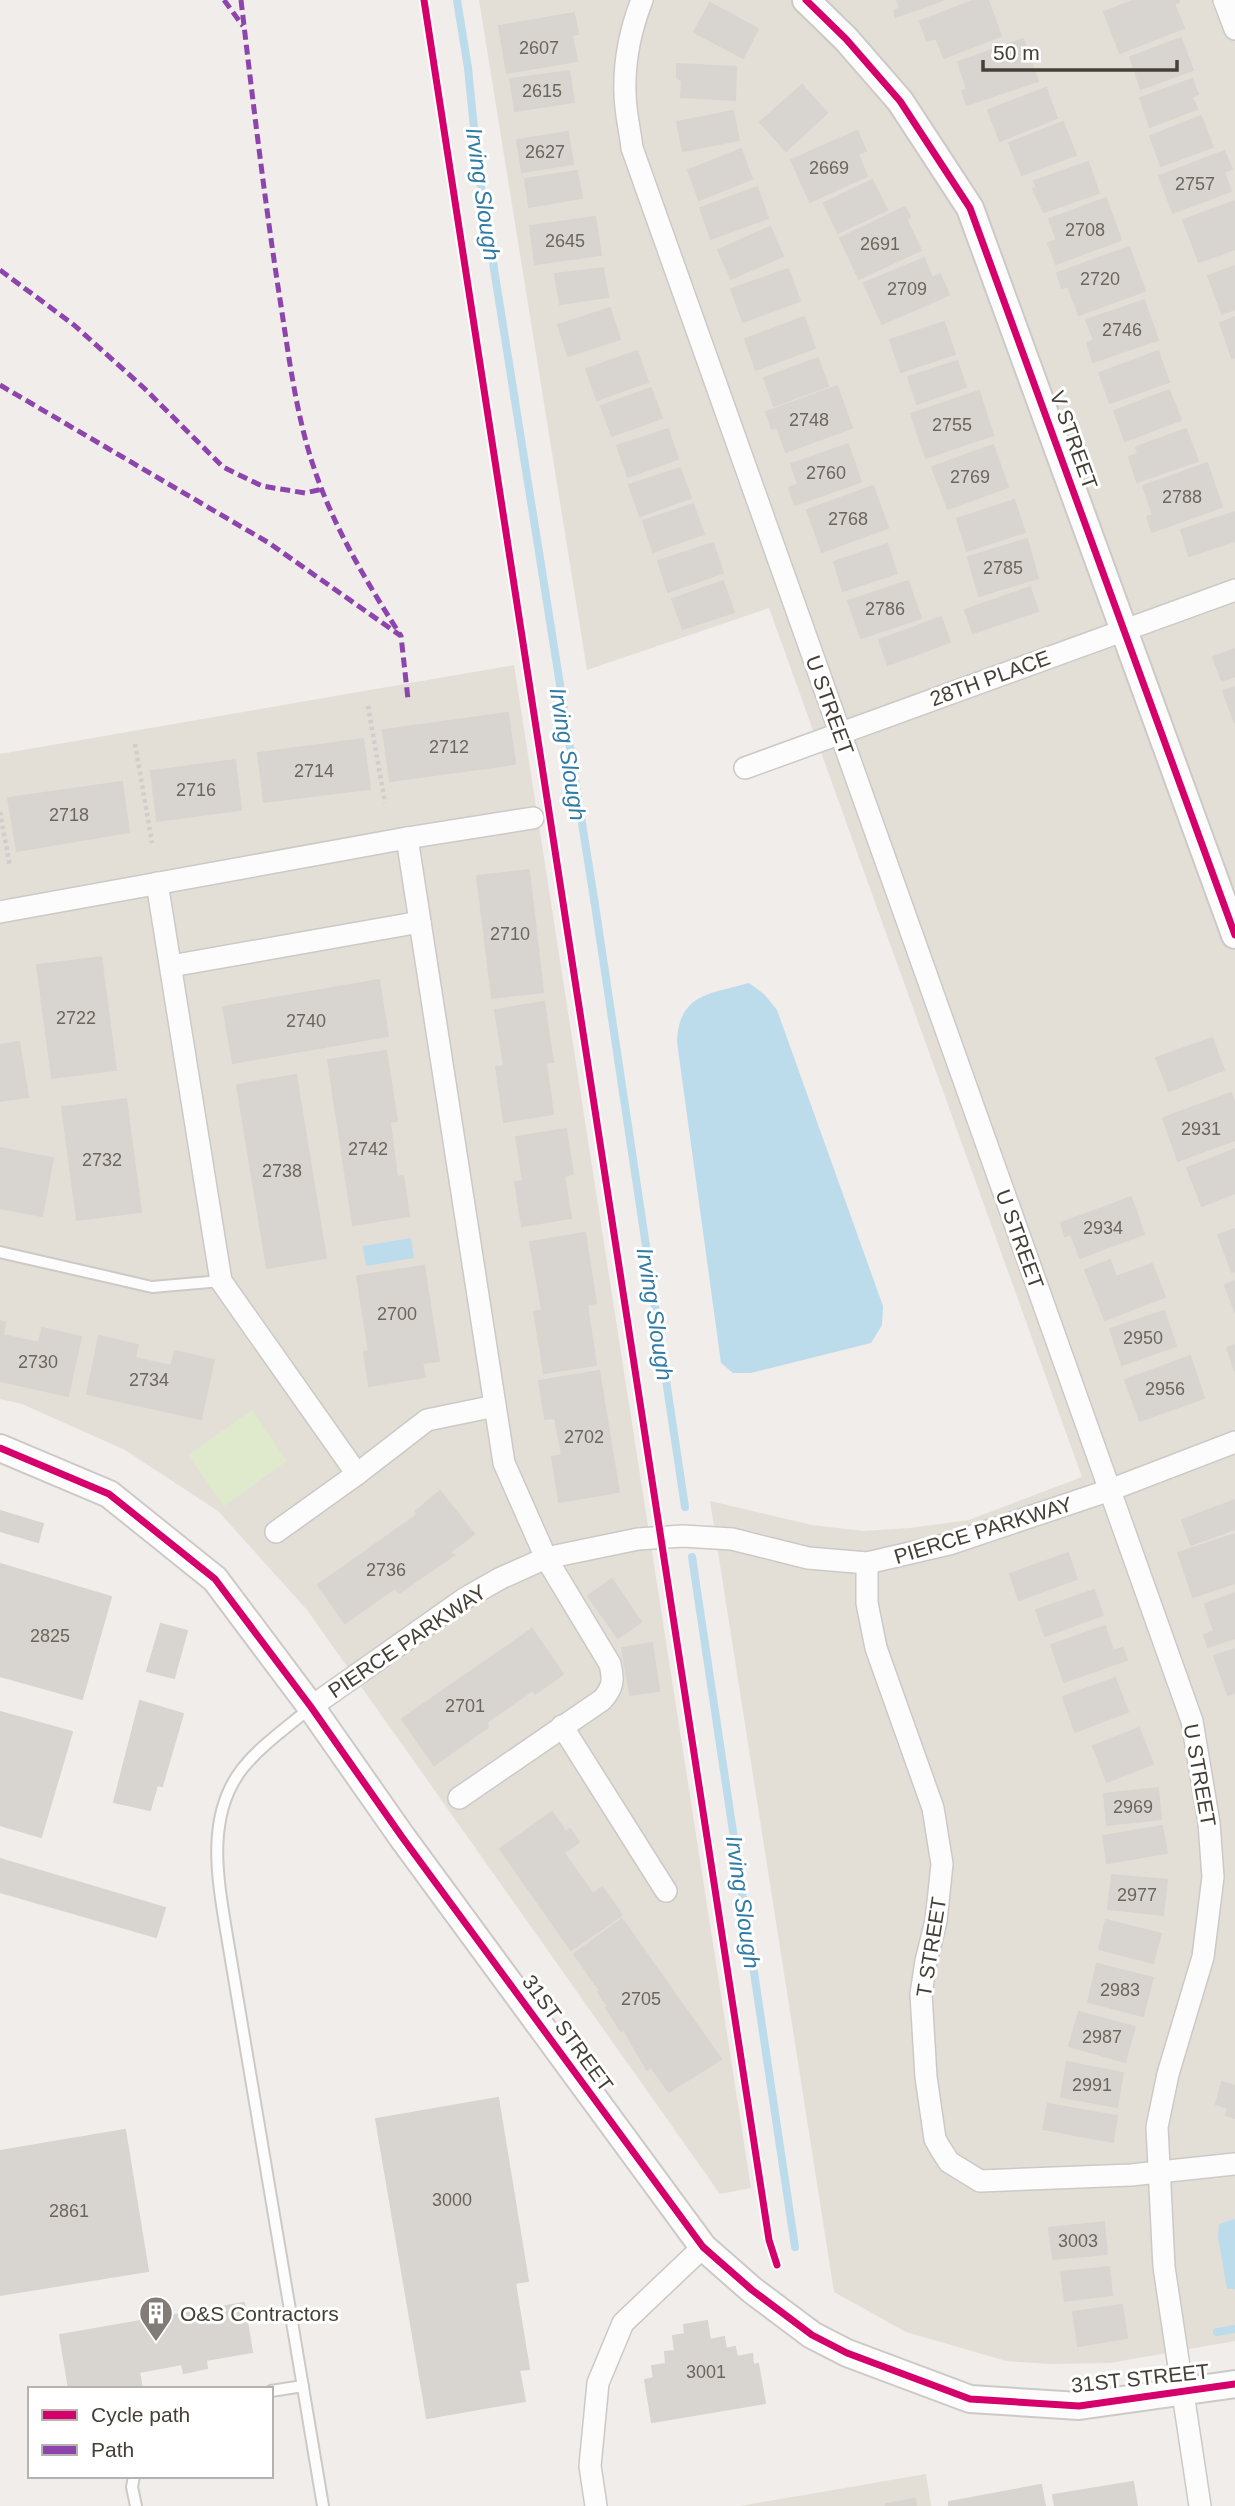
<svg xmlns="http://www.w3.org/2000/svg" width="1235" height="2506" font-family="Helvetica,sans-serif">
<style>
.residential{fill:#e3dfd7}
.green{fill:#dfe9cb}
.water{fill:#bcdcec}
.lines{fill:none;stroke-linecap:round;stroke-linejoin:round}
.stream{stroke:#bcdcec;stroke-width:8}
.building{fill:#d8d5d1;stroke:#d8d4d0;stroke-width:2}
.service-casing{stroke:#ccc9c6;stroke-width:14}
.minor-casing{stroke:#ccc9c6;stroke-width:24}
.tertiary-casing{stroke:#ccc9c6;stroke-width:30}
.path{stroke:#d0cdcb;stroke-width:4.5;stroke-dasharray:3.5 3.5;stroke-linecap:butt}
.service{stroke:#fdfcfc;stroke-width:10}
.minor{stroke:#fdfcfc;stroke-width:21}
.tertiary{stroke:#fdfcfc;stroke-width:26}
.quiet{stroke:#8e44ad;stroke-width:5;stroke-dasharray:10 5;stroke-linecap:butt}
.cycleway-casing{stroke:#fff;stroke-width:11}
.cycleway{stroke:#d6006c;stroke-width:7}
.labels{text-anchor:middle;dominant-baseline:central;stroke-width:6;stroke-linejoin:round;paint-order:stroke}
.number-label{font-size:18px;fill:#6b665e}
.street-label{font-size:21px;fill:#453f36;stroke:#fff}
.poi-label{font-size:21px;fill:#453f36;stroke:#fff;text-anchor:start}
.water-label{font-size:23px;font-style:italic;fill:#317ba5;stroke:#fff}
</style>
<rect width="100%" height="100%" fill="#f0edea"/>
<!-- residential -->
<g class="residential">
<path d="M479,0H1235V2341L1110,2363L1051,2364L1006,2361L906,2332L834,2292L710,1501L812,1525L863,1531L910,1528L969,1520L1082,1477L769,608L587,670Z"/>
<path d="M514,665L751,2188L720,2194L307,1610L218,1511L125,1450L22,1404L0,1399V754Z"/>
<path d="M926,2474L931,2506H740Z"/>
</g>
<!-- green -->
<path class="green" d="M252,1410L287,1461L224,1506L188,1455Z"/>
<!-- water -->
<g class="water">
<path d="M749,983L764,994L777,1010L883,1306L882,1325L871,1343L751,1373H733L721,1363L677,1042C679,993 710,994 749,983Z"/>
<path d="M411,1238L414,1258L366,1266L363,1246Z"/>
<path d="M1235,2219V2289H1227L1218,2237L1219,2224Z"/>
</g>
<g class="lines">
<!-- stream -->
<g class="stream">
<path d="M457,0L468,68L478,168L595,905L685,1507"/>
<path d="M692,1557L795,2247"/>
<path d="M1217,2332L1235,2329"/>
</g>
</g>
<!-- building -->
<g class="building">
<path d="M897,0H943L896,17L894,11L900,8Z"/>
<path d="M975,0H988L1001,36L944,58L936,38L927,41L920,21Z"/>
<path d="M1135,0H1179V2L1174,4L1184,28L1120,53L1104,12Z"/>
<path d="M710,3L758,29L743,58L694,32Z"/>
<path d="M574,13L578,34L572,35L577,61L507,73L499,26Z"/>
<path d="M1181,38L1193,70L1141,89L1130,57Z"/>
<path d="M1023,39L1038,81L967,105L962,91L967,89L958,62Z"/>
<path d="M677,64L736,67L735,100L681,97L682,81L677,78Z"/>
<path d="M569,71L574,102L515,111L510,79Z"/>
<path d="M1192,79L1198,94L1192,97L1197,109L1150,127L1140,98Z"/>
<path d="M802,85L827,113L786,151L760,122Z"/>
<path d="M1046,88L1057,118L1000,141L988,110Z"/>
<path d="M733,111L739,140L683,151L677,122Z"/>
<path d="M1201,116L1213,147L1161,166L1150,136Z"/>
<path d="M1063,122L1076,155L1022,175L1009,143Z"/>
<path d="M857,131L866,151L858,154L867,176L810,202L791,160Z"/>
<path d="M568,132L573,164L522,172L517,140Z"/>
<path d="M741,149L752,179L699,200L688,170Z"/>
<path d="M1224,151L1232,169L1224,172L1231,191L1173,213L1159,176Z"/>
<path d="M1088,162L1099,193L1044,212L1033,189L1037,188L1034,181Z"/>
<path d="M577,171L582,198L529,207L525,179Z"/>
<path d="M872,180L887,210L838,233L824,203Z"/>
<path d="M757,187L768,218L711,239L700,208Z"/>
<path d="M1106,198L1121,240L1056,264L1048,243L1057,240L1049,219Z"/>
<path d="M1235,201V249L1199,262L1183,220Z"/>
<path d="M905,207L910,217L906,219L921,250L859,279L840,238Z"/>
<path d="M595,217L601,255L535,264L530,226Z"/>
<path d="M770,227L783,256L731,279L718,250Z"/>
<path d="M1129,247L1145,291L1079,315L1068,286L1062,288L1057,273Z"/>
<path d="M924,258L932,278L940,274L949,295L882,324L864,283Z"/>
<path d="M1235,266V309L1222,314L1208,276Z"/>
<path d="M603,268L608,297L560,304L555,274Z"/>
<path d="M788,269L800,301L743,322L731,289Z"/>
<path d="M1144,300L1158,340L1093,362L1087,343L1094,340L1086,320Z"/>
<path d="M610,308L620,339L568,356L558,325Z"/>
<path d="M804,317L815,348L756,370L745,339Z"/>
<path d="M1235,317V357L1232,358L1220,323Z"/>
<path d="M944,322L955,354L901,372L890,340Z"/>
<path d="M637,351L648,382L597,400L586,369Z"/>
<path d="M1158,351L1169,382L1110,403L1099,373Z"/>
<path d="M818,358L828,386L774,406L764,378Z"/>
<path d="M957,361L966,387L917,404L908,377Z"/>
<path d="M837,386L852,428L786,452L777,427L772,429L766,412Z"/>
<path d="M651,388L662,418L612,436L601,406Z"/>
<path d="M1169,390L1181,420L1125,441L1114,411Z"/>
<path d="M979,391L993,435L926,458L911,414Z"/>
<path d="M668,429L678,459L628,477L617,446Z"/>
<path d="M1186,429L1198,461L1137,482L1129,457L1138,454L1136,447Z"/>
<path d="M848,444L861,482L795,505L789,488L798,484L791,464Z"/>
<path d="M993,445L1008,487L948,509L932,467Z"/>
<path d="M1207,463L1222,507L1152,532L1147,517L1153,515L1143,486Z"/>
<path d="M680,468L691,498L640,516L629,485Z"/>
<path d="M873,486L888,528L822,552L807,510Z"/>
<path d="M1014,500L1025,532L967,551L957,519Z"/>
<path d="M693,504L704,534L653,552L643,521Z"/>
<path d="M1235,512V541L1189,556L1181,530Z"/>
<path d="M1027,539L1038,578L979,596L968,557Z"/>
<path d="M713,543L723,573L668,592L658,561Z"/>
<path d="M887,544L897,573L843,591L834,562Z"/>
<path d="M723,581L734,612L683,629L672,599Z"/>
<path d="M908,581L921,618L861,638L848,601Z"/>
<path d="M1030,587L1038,611L973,633L965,610Z"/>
<path d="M941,617L950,642L888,665L879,640Z"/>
<path d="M1235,649V676L1222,681L1213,657Z"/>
<path d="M1235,687V723L1223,691Z"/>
<path d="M508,713L515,764L390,781L383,730Z"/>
<path d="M363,739L370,789L264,802L258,753Z"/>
<path d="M235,760L241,810L157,821L151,771Z"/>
<path d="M122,782L129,832L17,851L8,798Z"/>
<path d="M529,870L543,992L492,998L477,876Z"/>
<path d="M101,957L116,1070L52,1078L37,965Z"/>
<path d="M379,980L388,1036L233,1063L223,1007Z"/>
<path d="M544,1002L553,1062L546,1063L553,1114L504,1122L496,1067L504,1066L495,1010Z"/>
<path d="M1212,1038L1224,1070L1169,1091L1156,1058Z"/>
<path d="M19,1042L28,1097L0,1101V1045Z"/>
<path d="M386,1051L397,1121L390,1122L397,1177L403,1176L409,1216L353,1225L328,1060Z"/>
<path d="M296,1075L326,1258L267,1268L237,1085Z"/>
<path d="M1231,1093L1235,1104V1140L1178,1161L1163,1118Z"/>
<path d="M126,1099L141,1212L77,1220L62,1107Z"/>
<path d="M566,1129L573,1174L564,1176L571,1218L522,1226L515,1182L523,1181L516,1137Z"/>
<path d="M0,1148L53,1158L42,1216L0,1208Z"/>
<path d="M1235,1149V1193L1202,1206L1187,1168Z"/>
<path d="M1131,1197L1144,1234L1080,1258L1071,1234L1065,1236L1061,1223Z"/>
<path d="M1235,1229V1271L1232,1272L1218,1235Z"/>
<path d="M585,1233L596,1303L587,1305L596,1365L544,1373L534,1312L542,1310L530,1242Z"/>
<path d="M1110,1260L1116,1277L1152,1264L1165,1297L1105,1320L1085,1270Z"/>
<path d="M424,1266L439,1361L422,1363L425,1377L369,1386L364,1352L369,1351L357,1276Z"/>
<path d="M1235,1281V1312L1225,1285Z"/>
<path d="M1164,1311L1176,1346L1122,1365L1110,1329Z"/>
<path d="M0,1321L5,1322L3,1335L39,1343L42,1328L81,1337L68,1396L0,1381Z"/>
<path d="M99,1336L138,1345L135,1358L171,1366L175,1351L214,1360L201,1419L87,1394Z"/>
<path d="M1235,1345V1371L1227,1348Z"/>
<path d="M1190,1356L1204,1398L1140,1421L1125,1380Z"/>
<path d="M599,1371L619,1492L559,1502L552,1457L562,1455L555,1418L545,1419L539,1381Z"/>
<path d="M440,1491L474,1534L449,1553L454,1555L399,1593L395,1588L345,1623L318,1585L417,1515L416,1511Z"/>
<path d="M1235,1500V1529L1191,1545L1182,1520Z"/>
<path d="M0,1511L43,1524L38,1542L0,1531Z"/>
<path d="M1235,1534V1583L1193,1597L1178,1553Z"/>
<path d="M1068,1553L1077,1579L1019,1600L1010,1574Z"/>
<path d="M0,1564L111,1597L82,1699L0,1676Z"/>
<path d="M612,1579L641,1622L618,1638L588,1596Z"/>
<path d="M1094,1590L1103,1615L1045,1636L1036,1610Z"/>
<path d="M1235,1593V1638L1208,1647L1204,1635L1214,1631L1205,1604Z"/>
<path d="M161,1624L187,1631L174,1678L147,1671Z"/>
<path d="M1105,1626L1113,1651L1123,1648L1127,1660L1064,1682L1051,1645Z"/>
<path d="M532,1629L563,1674L535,1694L533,1690L487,1722L488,1727L434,1765L402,1719Z"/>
<path d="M652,1643L659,1691L630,1695L622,1648Z"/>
<path d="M1235,1649V1693L1228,1695L1214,1656Z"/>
<path d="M1115,1678L1128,1712L1075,1732L1063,1697Z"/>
<path d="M140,1701L183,1714L162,1786L157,1785L150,1810L114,1802Z"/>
<path d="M0,1712L72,1732L41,1837L0,1825Z"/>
<path d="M1139,1728L1153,1764L1107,1782L1093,1746Z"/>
<path d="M1158,1788L1161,1819L1107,1825L1104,1794Z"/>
<path d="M552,1812L566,1832L570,1829L579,1842L564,1853L593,1894L602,1887L622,1915L571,1950L500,1849Z"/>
<path d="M1162,1826L1167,1853L1107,1863L1103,1836Z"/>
<path d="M0,1859L165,1908L156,1937L0,1892Z"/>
<path d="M1112,1875L1167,1880L1163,1915L1108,1909Z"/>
<path d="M622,1919L721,2059L669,2092L651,2067L647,2070L624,2030L621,2031L606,2008L608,2007L598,1992L600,1991L574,1954Z"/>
<path d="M1106,1920L1161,1934L1153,1963L1099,1949Z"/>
<path d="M1097,1964L1153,1978L1143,2016L1088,2002Z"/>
<path d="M1079,2012L1135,2027L1125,2062L1069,2046Z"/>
<path d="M1067,2062L1123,2073L1117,2107L1061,2097Z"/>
<path d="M1222,2082L1235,2086V2118L1226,2115L1228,2108L1216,2104Z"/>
<path d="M498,2098L528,2281L515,2283L529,2369L519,2370L525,2401L427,2418L376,2119Z"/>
<path d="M1048,2104L1117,2116L1113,2142L1043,2129Z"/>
<path d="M125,2130L148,2271L0,2295V2151Z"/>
<path d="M1104,2222L1107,2254L1053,2259L1049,2228Z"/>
<path d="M1109,2267L1112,2295L1065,2301L1061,2272Z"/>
<path d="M244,2303L252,2352L206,2360L207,2368L184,2373L182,2364L139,2372L142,2389H69L60,2335Z"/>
<path d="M1122,2305L1127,2338L1078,2346L1073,2312Z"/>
<path d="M707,2321L710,2340L724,2337L726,2349L735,2347L737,2357L752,2354L753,2365L758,2364L765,2403L652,2422L645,2380L654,2378L652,2366L666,2364L665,2352L675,2351L673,2336L685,2334L684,2325Z"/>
<path d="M1133,2482L1137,2506H1055L1053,2495Z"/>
<path d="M1041,2485L1045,2506H949V2502Z"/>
<path d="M915,2499L916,2506H886V2504Z"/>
</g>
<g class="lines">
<!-- service casing -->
<g class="service-casing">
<g id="service">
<path d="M0,1252L152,1287L221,1281"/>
<path d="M311,1707C288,1727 261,1745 242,1769C205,1817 218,1881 227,1936L323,2506"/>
<path d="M271,2391L303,2386"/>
<path d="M134,2476L132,2487L136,2506"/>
</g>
</g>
<!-- minor casing -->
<g class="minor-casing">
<g id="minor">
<path d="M642,0C631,28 624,62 625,93C625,111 630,130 632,148L1192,1721L1209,1823L1213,1877L1203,1957L1168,2074L1157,2127L1164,2267L1200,2506"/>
<path d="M1224,0L1235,29"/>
<path d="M745,768L1235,590"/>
<path d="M407,838L504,1463L546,1558L610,1664C614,1680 613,1688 602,1700L459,1798"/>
<path d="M157,883L221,1281L357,1474"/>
<path d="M0,912L407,838L533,818"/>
<path d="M171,966L420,922"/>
<path d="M276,1532L357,1474L427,1420L495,1406"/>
<path d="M867,1563V1603L876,1648L933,1808L942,1864L936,1921L926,1961L921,1994L926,2077L935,2139L940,2148L949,2162L980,2181L1131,2175L1235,2164"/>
<path d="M311,1707L464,1599L501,1578L546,1558L638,1539L683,1536L732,1539L808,1558L867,1563L949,1544L1110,1490L1235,1442"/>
<path d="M562,1726L666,1891"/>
<path d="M596,2506L590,2466L598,2383L623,2323L703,2247"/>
</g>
</g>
<!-- tertiary casing -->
<g class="tertiary-casing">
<g id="tertiary">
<path d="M806,0L846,39L900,101L970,208L1235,935"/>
<path d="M0,1448L109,1494L215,1579L311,1707L402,1837L703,2247L752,2290L812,2335L847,2353L970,2399L1079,2406L1235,2384"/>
</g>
</g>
<!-- path -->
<g class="path">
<path d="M368,706L385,803"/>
<path d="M135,744L152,843"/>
<path d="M0,812L10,867"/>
</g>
<!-- service -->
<use href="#service" class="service"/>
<!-- minor -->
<use href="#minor" class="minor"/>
<!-- tertiary -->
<use href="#tertiary" class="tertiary"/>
<!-- quiet -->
<g class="quiet">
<path d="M224,0L243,26"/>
<path d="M241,0C253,102 265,204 281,306C289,358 296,412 312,462C332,525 366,581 401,636"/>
<path d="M0,270L74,325L144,388L223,467L262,486L305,493L323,489"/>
<path d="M0,385L269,543L401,636L408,699"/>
</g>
<!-- cycleway casing -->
<g class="cycleway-casing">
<g id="cycleway">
<path d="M424,0L769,2240L777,2265"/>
<path d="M806,0L846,39L900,101L970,208L1235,935"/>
<path d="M0,1448L109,1494L215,1579L311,1707L402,1837L703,2247L752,2290L812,2335L847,2353L970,2399L1079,2406L1235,2384"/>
</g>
</g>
<!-- cycleway -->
<use href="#cycleway" class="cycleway"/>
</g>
<!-- icons -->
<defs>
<g id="building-pin" transform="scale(1.75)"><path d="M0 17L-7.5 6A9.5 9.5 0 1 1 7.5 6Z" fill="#817c75" stroke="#fff"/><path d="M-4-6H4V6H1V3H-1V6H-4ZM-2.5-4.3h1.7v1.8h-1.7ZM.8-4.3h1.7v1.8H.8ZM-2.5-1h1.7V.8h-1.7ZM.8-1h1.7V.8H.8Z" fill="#fff"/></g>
</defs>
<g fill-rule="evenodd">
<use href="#building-pin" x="156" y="2313"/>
</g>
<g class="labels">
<!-- number labels -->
<g class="number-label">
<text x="539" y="48">2607</text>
<text x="542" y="91">2615</text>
<text x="545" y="152">2627</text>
<text x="829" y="168">2669</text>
<text x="1195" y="184">2757</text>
<text x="1085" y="230">2708</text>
<text x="565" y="241">2645</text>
<text x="880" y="244">2691</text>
<text x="1100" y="279">2720</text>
<text x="907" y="289">2709</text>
<text x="1122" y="330">2746</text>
<text x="809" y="420">2748</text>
<text x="952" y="425">2755</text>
<text x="826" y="473">2760</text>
<text x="970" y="477">2769</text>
<text x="1182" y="497">2788</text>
<text x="848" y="519">2768</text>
<text x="1003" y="568">2785</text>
<text x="885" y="609">2786</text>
<text x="449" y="747">2712</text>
<text x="314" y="771">2714</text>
<text x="196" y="790">2716</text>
<text x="69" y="815">2718</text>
<text x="510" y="934">2710</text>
<text x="76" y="1018">2722</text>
<text x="306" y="1021">2740</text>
<text x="1201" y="1129">2931</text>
<text x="368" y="1149">2742</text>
<text x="102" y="1160">2732</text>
<text x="282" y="1171">2738</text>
<text x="1103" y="1228">2934</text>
<text x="397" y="1314">2700</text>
<text x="1143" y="1338">2950</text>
<text x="38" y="1362">2730</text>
<text x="149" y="1380">2734</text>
<text x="1165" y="1389">2956</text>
<text x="584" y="1437">2702</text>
<text x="386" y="1570">2736</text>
<text x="50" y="1636">2825</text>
<text x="465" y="1706">2701</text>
<text x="1133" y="1807">2969</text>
<text x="1137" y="1895">2977</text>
<text x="1120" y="1990">2983</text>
<text x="641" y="1999">2705</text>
<text x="1102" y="2037">2987</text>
<text x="1092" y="2085">2991</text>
<text x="452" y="2200">3000</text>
<text x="69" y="2211">2861</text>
<text x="1078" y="2241">3003</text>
<text x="706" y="2372">3001</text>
</g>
<!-- street labels -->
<g class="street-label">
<text transform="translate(1074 440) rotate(70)">V STREET</text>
<text transform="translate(990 678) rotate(-20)">28TH PLACE</text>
<text transform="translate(830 705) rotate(70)">U STREET</text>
<text transform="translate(1020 1239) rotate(70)">U STREET</text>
<text transform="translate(983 1530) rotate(-17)">PIERCE PARKWAY</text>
<text transform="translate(407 1641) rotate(-34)">PIERCE PARKWAY</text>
<text transform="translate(1200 1775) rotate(80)">U STREET</text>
<text transform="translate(931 1947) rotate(-81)">T STREET</text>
<text transform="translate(568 2033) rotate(54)">31ST STREET</text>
<text transform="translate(1140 2378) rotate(-6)">31ST STREET</text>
</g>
<!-- poi labels -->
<g class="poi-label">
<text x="180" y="2313">O&amp;S Contractors</text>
</g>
<!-- water labels -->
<g class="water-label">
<text transform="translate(483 194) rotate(82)">Irving Slough</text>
<text transform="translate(568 754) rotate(81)">Irving Slough</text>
<text transform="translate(655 1314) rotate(81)">Irving Slough</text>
<text transform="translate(743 1902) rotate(82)">Irving Slough</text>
</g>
</g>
<!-- legend -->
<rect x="28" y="2387" width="245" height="91" fill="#ffffff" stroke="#b5b2af" stroke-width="2"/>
<rect x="42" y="2410" width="35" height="10" fill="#d6006c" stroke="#b5b2af" stroke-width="2"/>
<text x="91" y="2422" font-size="21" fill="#453f36">Cycle path</text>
<rect x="42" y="2445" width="35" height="10" fill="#8e44ad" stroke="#b5b2af" stroke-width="2"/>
<text x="91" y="2457" font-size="21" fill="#453f36">Path</text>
<!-- scale -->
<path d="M983 60v10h194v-10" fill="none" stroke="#453f36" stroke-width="3.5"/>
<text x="993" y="60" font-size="21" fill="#453f36" stroke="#ffffff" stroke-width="5" paint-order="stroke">50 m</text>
</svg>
